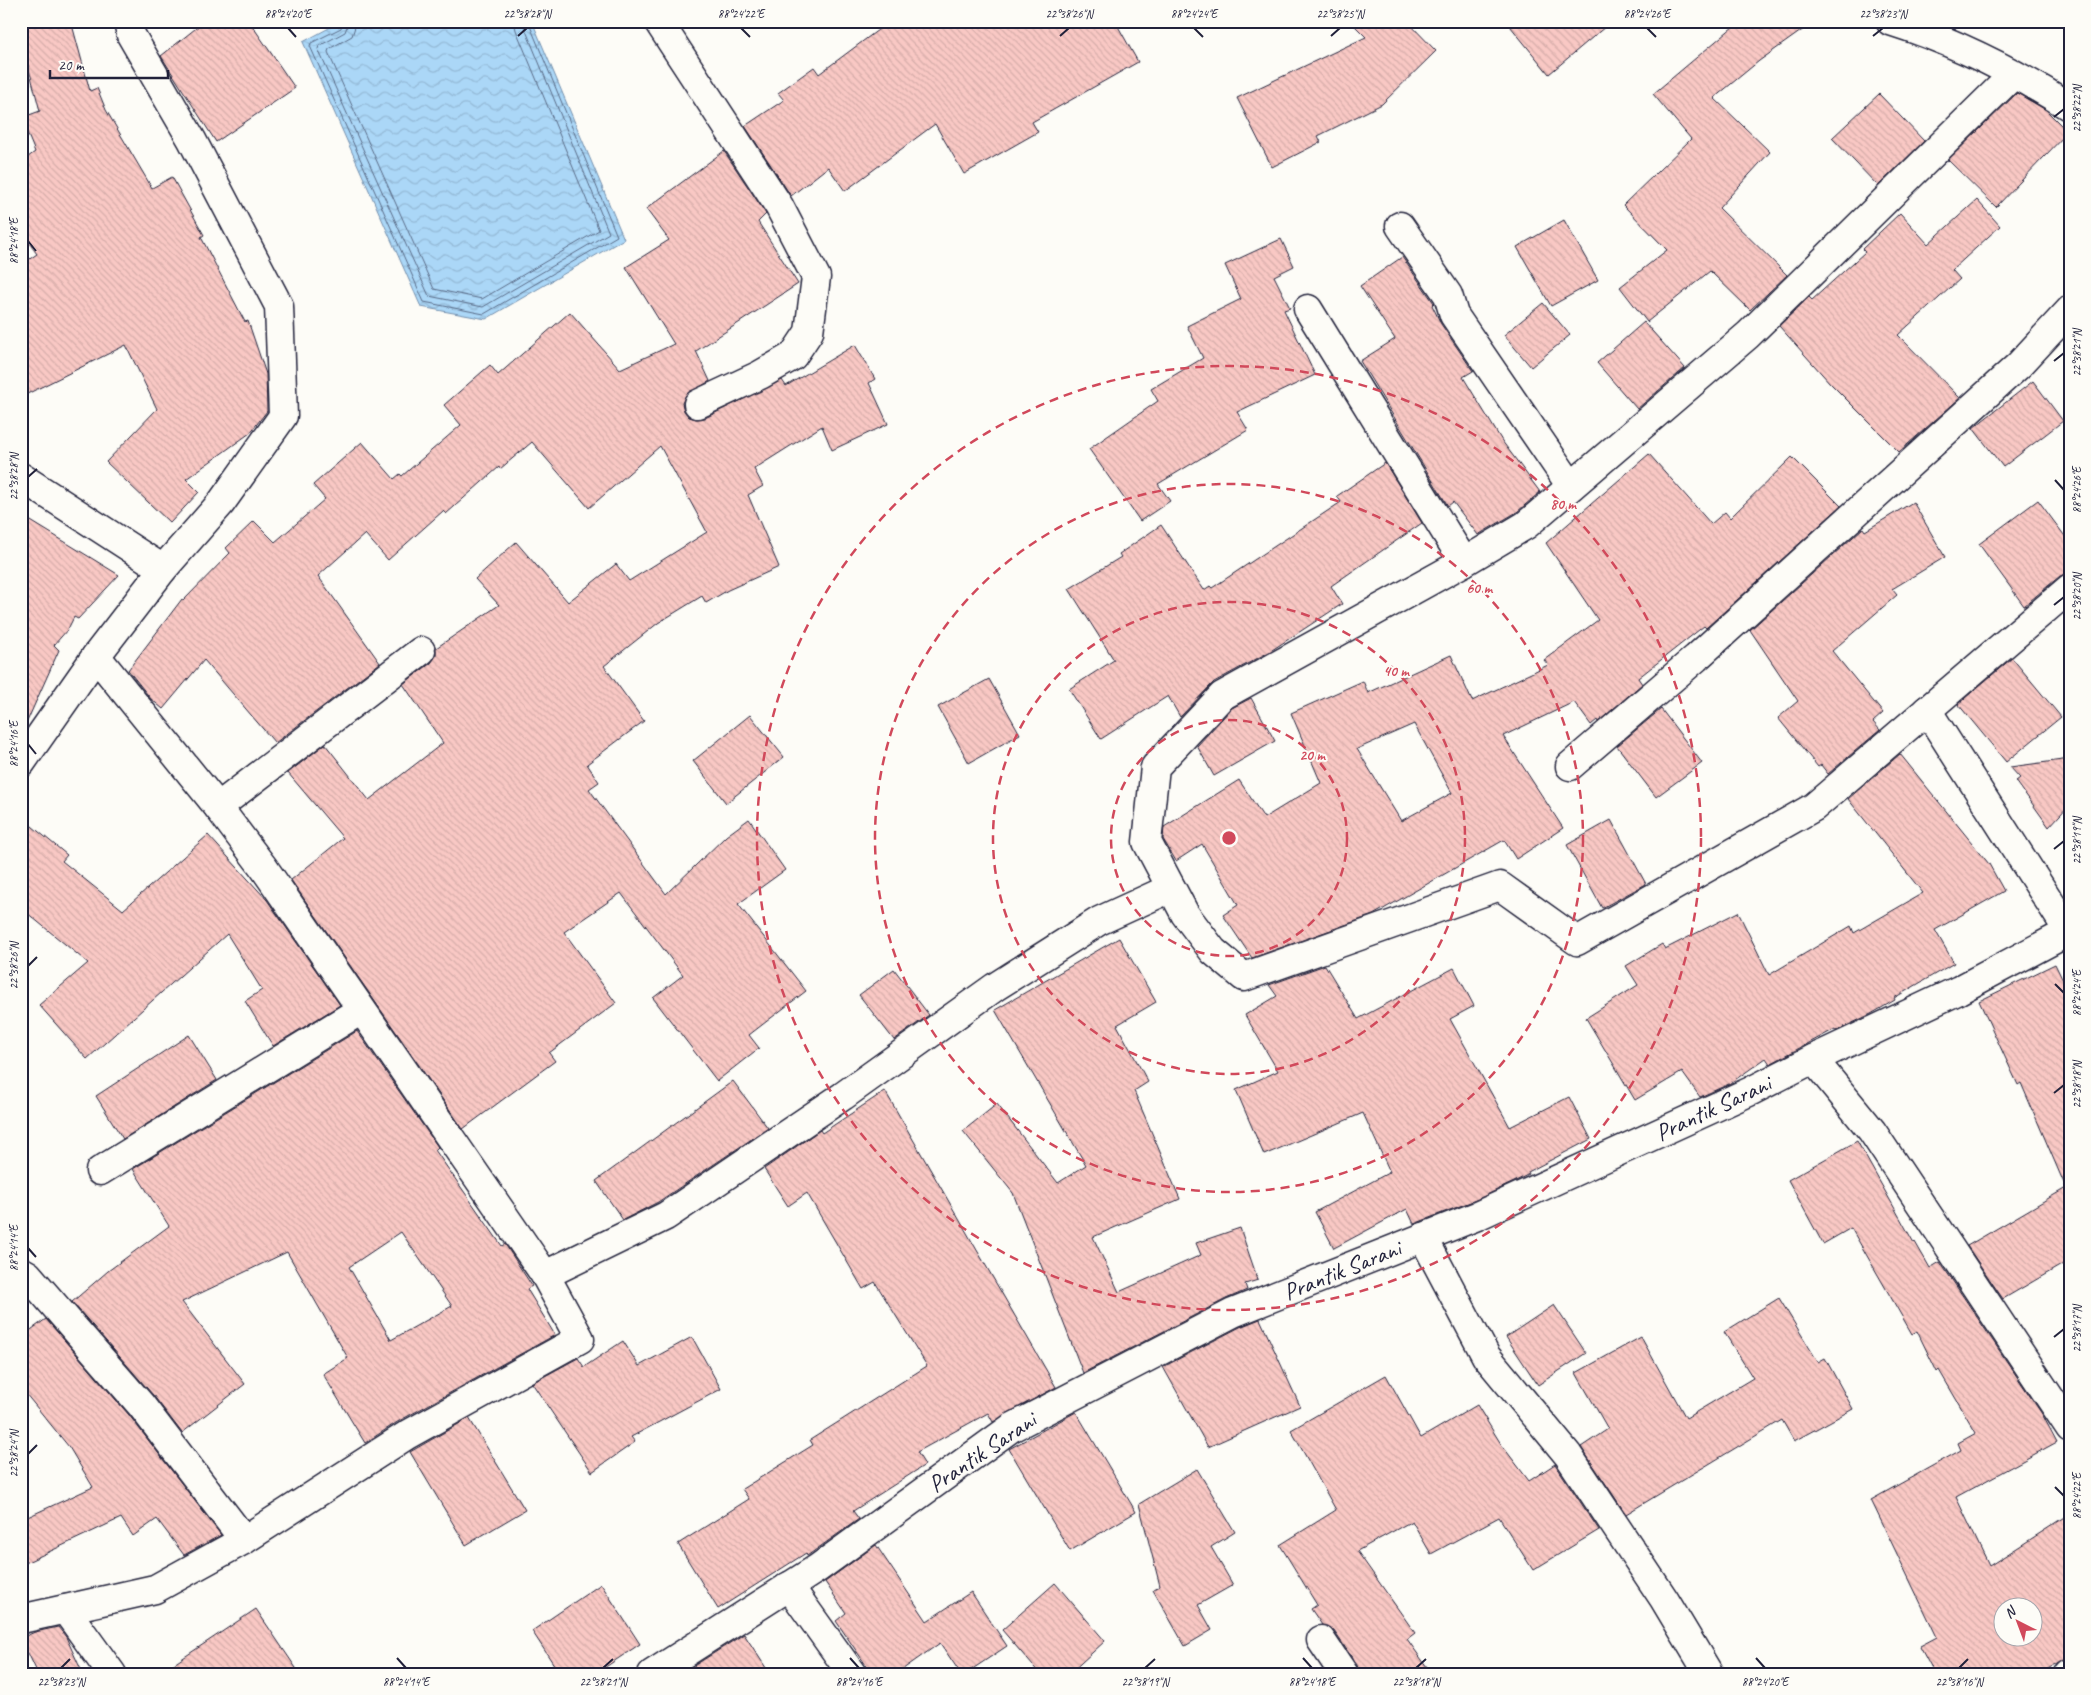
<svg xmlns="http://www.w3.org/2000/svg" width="2091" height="1695" font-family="Caveat,sans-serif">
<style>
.water{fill:url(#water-waves);stroke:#748fac}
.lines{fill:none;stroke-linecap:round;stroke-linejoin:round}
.shore{stroke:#596a86;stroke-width:1}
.building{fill:url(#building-back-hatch);stroke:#22223b;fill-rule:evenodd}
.street-casing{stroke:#22223b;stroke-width:31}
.secondary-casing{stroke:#22223b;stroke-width:31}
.street{stroke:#fdfcf7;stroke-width:28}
.secondary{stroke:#fdfcf7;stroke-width:28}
.ticks{fill:none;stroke:#22223b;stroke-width:2}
.ring{fill:none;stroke:#d1495b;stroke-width:2.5;stroke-dasharray:9 6}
.labels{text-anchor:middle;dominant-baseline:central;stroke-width:4;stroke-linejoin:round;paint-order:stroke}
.street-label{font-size:24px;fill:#22223b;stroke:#fdfcf7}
.centre{fill:#d1495b;stroke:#fdfcf7;stroke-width:2.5}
.ring-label{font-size:15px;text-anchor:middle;font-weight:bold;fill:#d1495b;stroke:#fdfcf7;stroke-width:4;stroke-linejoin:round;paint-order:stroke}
.neatline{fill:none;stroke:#22223b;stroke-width:2}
.ticks-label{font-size:12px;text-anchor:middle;fill:#22223b}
</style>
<defs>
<pattern id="water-waves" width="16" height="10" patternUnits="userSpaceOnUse" patternTransform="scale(1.25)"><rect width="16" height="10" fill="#abd7f7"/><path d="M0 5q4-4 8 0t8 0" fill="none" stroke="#93b8d5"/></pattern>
<pattern id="building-back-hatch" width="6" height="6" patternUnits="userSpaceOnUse" patternTransform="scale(1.25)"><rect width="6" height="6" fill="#f9c8c4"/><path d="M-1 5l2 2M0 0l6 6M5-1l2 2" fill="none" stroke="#d5aca9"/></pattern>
</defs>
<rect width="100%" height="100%" fill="#fdfcf7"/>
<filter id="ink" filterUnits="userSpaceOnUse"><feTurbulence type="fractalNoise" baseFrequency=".02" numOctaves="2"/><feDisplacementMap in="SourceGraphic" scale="10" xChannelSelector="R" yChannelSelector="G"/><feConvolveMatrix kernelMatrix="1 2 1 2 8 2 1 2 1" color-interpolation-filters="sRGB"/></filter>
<g filter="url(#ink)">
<!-- water -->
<path class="water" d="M342,21H532L624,239L486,319L421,307L303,42Z"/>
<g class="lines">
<!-- shore -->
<g class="shore">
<path d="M343,21L341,28L311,43L310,46L424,302L484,314L617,236L528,21"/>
<path d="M349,21L345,32L319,46L318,49L429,296L483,307L609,233L522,21"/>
<path d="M357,21L352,36L329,49L328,52L434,289L482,299L599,230L516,30L514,21"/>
</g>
</g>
<!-- building -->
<g class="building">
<path d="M21,21H71L90,91L97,88L106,110L152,188L172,177L204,235L201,237L245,322L248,321L266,374L267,411L250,433L186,479L199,492L170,523L106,462L157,409L126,345L21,397V265L37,254L21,232V162L35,152L21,118L40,111L25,54H21Z"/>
<path d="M205,21H249L295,88L216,142L161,56Z"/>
<path d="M890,21H1115L1138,62L1032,122L1038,132L964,174L935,124L845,191L828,167L791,196L745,126L784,100L778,93L814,67L819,74Z"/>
<path d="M1350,21H1407L1436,51L1382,104L1318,136L1321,142L1272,167L1237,98L1366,37Z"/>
<path d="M1506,21H1612L1549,74Z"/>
<path d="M1740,21H1815L1759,61L1714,98L1770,152L1719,208L1787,275L1750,310L1710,271L1647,322L1620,287L1667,250L1623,205L1691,139L1653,94Z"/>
<path d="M2017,93L2046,110L2068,132L1996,207L1948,160Z"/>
<path d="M1879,94L1924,141L1878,186L1832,138Z"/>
<path d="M724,151L766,214L758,222L798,284L696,351L710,381L686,395L682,403L684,411L689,417L696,419L705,418L782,380L786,386L855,345L875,379L869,383L888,424L832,450L822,426L754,469L763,486L748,495L779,567L728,590L706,603L702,596L658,623L604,666L644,721L587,764L599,782L589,789L666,894L726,836L749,819L785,870L738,904L806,991L749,1035L759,1048L717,1081L653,998L683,975L621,893L564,932L616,1003L549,1053L555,1061L463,1129L291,880L343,838L288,773L325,744L369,800L443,743L403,684L431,663L436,656V648L499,605L475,579L516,542L568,602L616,564L629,581L707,532L660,446L589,508L532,442L500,469L499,467L446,514L443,511L388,560L365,534L318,576L380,663L275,743L204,660L163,709L151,699L128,670L182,599L183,601L230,553L226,548L254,521L275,542L325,499L313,485L362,442L394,479L400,474L402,476L461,425L444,405L490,365L498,375L570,312L620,369L674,344L626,267L669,240L646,209Z"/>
<path d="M1977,200L2000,226L1952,270L1960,279L1898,335L1960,398L1899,452L1830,383L1779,326L1809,297L1812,300L1865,252L1862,249L1900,213L1928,244Z"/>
<path d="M1564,220L1598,280L1551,306L1517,247Z"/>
<path d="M1281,239L1294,266L1274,276L1290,308L1284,310L1315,375L1237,412L1248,430L1158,484L1170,501L1140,521L1089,449L1158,401L1151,389L1203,358L1187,326L1241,299L1225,265Z"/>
<path d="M1402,257L1434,303L1432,305L1441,324L1473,371L1463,377L1502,441L1540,492L1517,512L1478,535L1453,502L1448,506L1360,361L1395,339L1360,286Z"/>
<path d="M1543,303L1570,335L1531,367L1504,335Z"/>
<path d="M1644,322L1685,368L1637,409L1597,363Z"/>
<path d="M2033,381L2063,421L2003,467L1973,428Z"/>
<path d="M1649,454L1711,524L1725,512L1730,518L1792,457L1841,506L1706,628L1704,626L1638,678L1642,684L1598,722L1597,720L1591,725L1574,702L1503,736L1563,828L1516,859L1504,840L1373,915L1252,958L1223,915L1238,905L1202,844L1176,861L1163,839L1164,827L1239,780L1264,818L1321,783L1291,713L1363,681L1368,693L1451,655L1472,701L1548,665L1544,660L1598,620L1546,543ZM1414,724L1452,793L1401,821L1357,749Z"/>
<path d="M1385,463L1422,523L1331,586L1342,604L1269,652L1214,682L1180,717L1168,696L1101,739L1069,689L1114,660L1069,589L1121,557L1119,554L1161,525L1204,590L1210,586L1212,588L1341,502L1337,496Z"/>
<path d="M2038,500L2070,543V573L2060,576L2024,606L1979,544Z"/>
<path d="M1913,502L1945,557L1892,589L1897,595L1832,651L1883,713L1873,722L1880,730L1828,774L1821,765L1818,767L1778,718L1798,701L1750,630L1863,528L1865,531Z"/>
<path d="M21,515L119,575L78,619L74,617L68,629L54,645L59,650L21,735Z"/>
<path d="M2012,658L2061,717L2006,762L1958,704Z"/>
<path d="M989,679L1020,734L969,763L938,707Z"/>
<path d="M1251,698L1275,741L1214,776L1197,746L1232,708Z"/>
<path d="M1661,709L1702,763L1656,797L1617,746Z"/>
<path d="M750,715L784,757L726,803L693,761Z"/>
<path d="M1900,754L1989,864L2004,891L1935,930L1954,963L1894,998L1895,1000L1871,1014L1836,1031L1835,1029L1770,1064L1766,1058L1729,1084L1700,1097L1682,1072L1635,1100L1586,1018L1638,985L1626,966L1662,944L1665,949L1738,912L1769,975L1851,926L1854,933L1923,893L1848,799Z"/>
<path d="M2070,759V804L2049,827L2016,781L2020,778L2010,767Z"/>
<path d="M21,817L67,855L62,861L123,910L208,835L267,900L340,1005L273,1046L245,1001L262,990L227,934L87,1059L39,1005L88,963L21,908Z"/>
<path d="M1611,820L1646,884L1602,908L1567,845Z"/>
<path d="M1119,938L1156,1002L1117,1025L1148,1082L1134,1091L1180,1199L1093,1237L1119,1292L1201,1255L1196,1243L1240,1228L1258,1280L1245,1284L1247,1290L1226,1299L1083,1373L1013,1193L963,1131L997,1104L1058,1183L1086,1165L995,1010Z"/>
<path d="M2055,964L2070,995V1260L2003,1299L1967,1246L2066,1188L2021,1083L2018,1085L1979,1001Z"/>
<path d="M1325,965L1358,1019L1454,968L1474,1006L1450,1019L1510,1127L1569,1097L1591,1139L1528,1172L1529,1174L1514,1182L1478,1199L1414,1224L1407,1209L1334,1248L1315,1212L1390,1172L1363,1113L1264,1155L1236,1090L1278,1071L1245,1015L1277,996L1269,985Z"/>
<path d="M894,969L929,1015L894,1040L859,995Z"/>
<path d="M357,1031L438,1147L435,1150L502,1246L505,1244L532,1286L527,1289L555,1335L399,1421L365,1443L323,1374L348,1358L287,1252L182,1302L245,1384L182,1433L153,1395L72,1302L108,1271L169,1226L133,1169ZM401,1232L452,1306L391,1340L349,1267Z"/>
<path d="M189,1035L217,1080L123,1139L96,1096Z"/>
<path d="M733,1081L768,1128L658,1202L623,1220L596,1181Z"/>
<path d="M885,1091L1056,1387L993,1422L988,1413L917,1452L925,1465L853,1511L859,1519L807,1556L806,1553L718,1609L678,1544L749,1499L742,1489L813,1445L810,1440L927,1366L875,1282L863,1289L807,1193L788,1206L764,1169L820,1130L822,1133Z"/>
<path d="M1857,1141L1914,1243L1915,1242L1930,1268L1940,1262L2042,1414L2057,1442L1956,1497L1989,1566L2070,1514V1656L2039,1674H1935L1920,1646L1937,1637L1871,1500L1961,1450L1958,1443L1976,1433L1939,1370L1937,1372L1917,1331L1912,1334L1851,1228L1823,1244L1788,1180ZM2004,1608H2034V1638H2004Z"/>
<path d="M1779,1298L1818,1362L1825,1358L1853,1409L1794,1441L1782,1420L1626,1514L1581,1447L1608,1429L1576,1373L1641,1337L1686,1418L1753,1378L1724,1332Z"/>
<path d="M1554,1305L1586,1353L1538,1385L1506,1337Z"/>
<path d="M46,1319L129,1415L221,1535L184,1555L157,1519L133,1536L121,1518L21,1565V1520L93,1487L69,1447L21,1388V1337Z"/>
<path d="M1260,1319L1300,1406L1208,1447L1163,1367L1240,1327Z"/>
<path d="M692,1337L721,1389L631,1437L635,1442L592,1472L532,1383L578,1358L584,1367L623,1341L639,1366Z"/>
<path d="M1386,1375L1421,1438L1477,1405L1501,1444L1529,1481L1555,1464L1599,1530L1533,1570L1499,1517L1431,1554L1412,1521L1357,1551L1415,1633L1407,1639L1432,1674H1359L1357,1665L1334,1631L1322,1625L1311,1609L1317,1605L1280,1545L1336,1510L1291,1430Z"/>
<path d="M1076,1412L1136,1512L1070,1551L1009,1449Z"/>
<path d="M469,1418L525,1510L466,1545L410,1452Z"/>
<path d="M1197,1469L1235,1532L1211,1547L1233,1585L1198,1605L1212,1630L1185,1646L1153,1590L1160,1586L1139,1504Z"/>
<path d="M876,1545L927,1621L971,1592L1007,1646L965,1674H961L940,1643L896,1674H872L836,1621L846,1613L825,1582Z"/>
<path d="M1055,1583L1105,1641L1069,1674H1040L1002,1630Z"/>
<path d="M601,1584L640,1644L595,1674H560L532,1631Z"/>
<path d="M256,1609L300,1674H159Z"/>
<path d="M58,1627L66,1637L83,1674H38L21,1638L35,1632Z"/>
<path d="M744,1634L770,1674H681Z"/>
</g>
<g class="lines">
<!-- street casing -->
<g class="street-casing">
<g id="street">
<path d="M658,21L779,206L816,277L809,332L793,356L760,375L698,404"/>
<path d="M1890,21C1954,41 2013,71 2070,107"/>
<path d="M1400,226L1448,295L1454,315L1571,486"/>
<path d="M1308,309L1464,562L1526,525L1748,335L2013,75"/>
<path d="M21,477L163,569"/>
<path d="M1464,562L1222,696L1155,767L1147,842L1185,914L1213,951L1244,977L1500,886L1577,941L1814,807L2070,588"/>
<path d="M96,656L218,807L264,868L545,1275L580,1339L407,1435L244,1540"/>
<path d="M1927,710L2069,932"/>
<path d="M1570,766L1696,658L2019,365L2070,310"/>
<path d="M218,807L421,651"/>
<path d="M1813,1059L1872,1131L2070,1428"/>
<path d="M100,1171L361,1010"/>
<path d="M1423,1237L1486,1356L1568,1455L1664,1599L1709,1674"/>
<path d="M21,1271L28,1275L141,1405L244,1540L155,1589L21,1619"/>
<path d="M545,1275L666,1216L843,1096L995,987L1099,921L1171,888"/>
<path d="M789,1586L852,1674"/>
<path d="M65,1609L112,1674"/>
<path d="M1321,1640L1344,1674"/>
<path d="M652,1674L818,1568L1011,1428L1233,1313L1477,1216L1751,1091L1813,1059L1959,990L2070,931"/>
<path d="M2069,1674L2070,1673"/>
</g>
</g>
<!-- secondary casing -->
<g class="secondary-casing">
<path id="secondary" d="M21,763L96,656L163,569L221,503L283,416L279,306L192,140L131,35L128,21"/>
</g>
<!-- street -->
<use href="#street" class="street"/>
<!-- secondary -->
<use href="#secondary" class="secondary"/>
</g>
</g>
<!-- ticks -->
<path class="ticks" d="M288,28L296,37M741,28L750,37M1194,28L1203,37M1647,28L1656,37M518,36L527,28M1060,36L1069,28M1331,36L1340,28M1873,36L1883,28M2054,117L2064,109M28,241L36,251M2054,361L2064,353M28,477L37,469M2055,480L2064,490M2054,605L2064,597M28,744L36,754M2054,849L2064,841M28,966L37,957M2055,984L2064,993M2054,1093L2064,1085M28,1248L36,1257M2054,1337L2064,1329M28,1454L37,1445M2055,1487L2064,1496M397,1658L406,1668M850,1658L859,1668M1303,1658L1312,1668M1756,1658L1765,1668M61,1668L70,1659M603,1668L613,1659M1145,1668L1155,1659M1416,1668L1426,1659M1959,1668L1968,1659"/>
<!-- distance rings -->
<g class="ring">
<circle cx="1229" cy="838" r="118"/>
<circle cx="1229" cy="838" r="236"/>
<circle cx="1229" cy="838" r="354"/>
<circle cx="1229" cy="838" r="472"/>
</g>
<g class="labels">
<!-- street labels -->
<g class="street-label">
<text transform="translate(1713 1108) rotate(-25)">Prantik Sarani</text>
<text transform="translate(1342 1270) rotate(-22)">Prantik Sarani</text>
<text transform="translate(982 1452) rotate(-34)">Prantik Sarani</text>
</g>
</g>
<circle cx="1229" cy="838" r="8" class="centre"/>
<g class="ring-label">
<text x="1563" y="509">80 m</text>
<text x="1479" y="593">60 m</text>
<text x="1396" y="676">40 m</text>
<text x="1312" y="760">20 m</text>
</g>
<!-- margin -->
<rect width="2091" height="1695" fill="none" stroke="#fdfcf7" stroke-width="55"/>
<!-- north arrow -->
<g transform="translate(2018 1622) rotate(318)"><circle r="24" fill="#fdfcf7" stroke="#a5a5ac"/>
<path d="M0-4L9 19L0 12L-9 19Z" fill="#d1495b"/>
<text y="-8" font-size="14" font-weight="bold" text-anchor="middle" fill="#22223b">N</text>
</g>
<!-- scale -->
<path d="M50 70v8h118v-8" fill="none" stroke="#22223b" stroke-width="2.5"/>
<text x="58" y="70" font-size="15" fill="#22223b" stroke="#fdfcf7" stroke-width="4" paint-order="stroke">20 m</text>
<rect x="28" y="28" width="2036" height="1640" class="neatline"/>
<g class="ticks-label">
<text x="288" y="18">88°24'20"E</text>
<text x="527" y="18">22°38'28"N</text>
<text x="741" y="18">88°24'22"E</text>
<text x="1069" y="18">22°38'26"N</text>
<text x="1194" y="18">88°24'24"E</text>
<text x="1340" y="18">22°38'25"N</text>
<text x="1647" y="18">88°24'26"E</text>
<text x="1883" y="18">22°38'23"N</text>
<text transform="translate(2077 109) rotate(-90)" y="4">22°38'22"N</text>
<text transform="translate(14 241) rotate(-90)" y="4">88°24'18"E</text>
<text transform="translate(2077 353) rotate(-90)" y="4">22°38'21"N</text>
<text transform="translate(14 477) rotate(-90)" y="4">22°38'28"N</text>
<text transform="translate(2077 490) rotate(-90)" y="4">88°24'26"E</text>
<text transform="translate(2077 597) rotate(-90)" y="4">22°38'20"N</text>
<text transform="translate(14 744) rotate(-90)" y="4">88°24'16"E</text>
<text transform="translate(2077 841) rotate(-90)" y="4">22°38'19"N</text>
<text transform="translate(14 966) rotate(-90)" y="4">22°38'26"N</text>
<text transform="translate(2077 993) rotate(-90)" y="4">88°24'24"E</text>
<text transform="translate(2077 1085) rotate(-90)" y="4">22°38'18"N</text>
<text transform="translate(14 1248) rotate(-90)" y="4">88°24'14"E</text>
<text transform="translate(2077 1329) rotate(-90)" y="4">22°38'17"N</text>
<text transform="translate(14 1454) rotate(-90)" y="4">22°38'24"N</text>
<text transform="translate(2077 1496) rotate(-90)" y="4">88°24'22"E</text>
<text x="61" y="1686">22°38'23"N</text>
<text x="406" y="1686">88°24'14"E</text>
<text x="603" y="1686">22°38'21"N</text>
<text x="859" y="1686">88°24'16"E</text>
<text x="1145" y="1686">22°38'19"N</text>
<text x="1312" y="1686">88°24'18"E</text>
<text x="1416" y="1686">22°38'18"N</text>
<text x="1765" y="1686">88°24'20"E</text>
<text x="1959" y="1686">22°38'16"N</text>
</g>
</svg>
